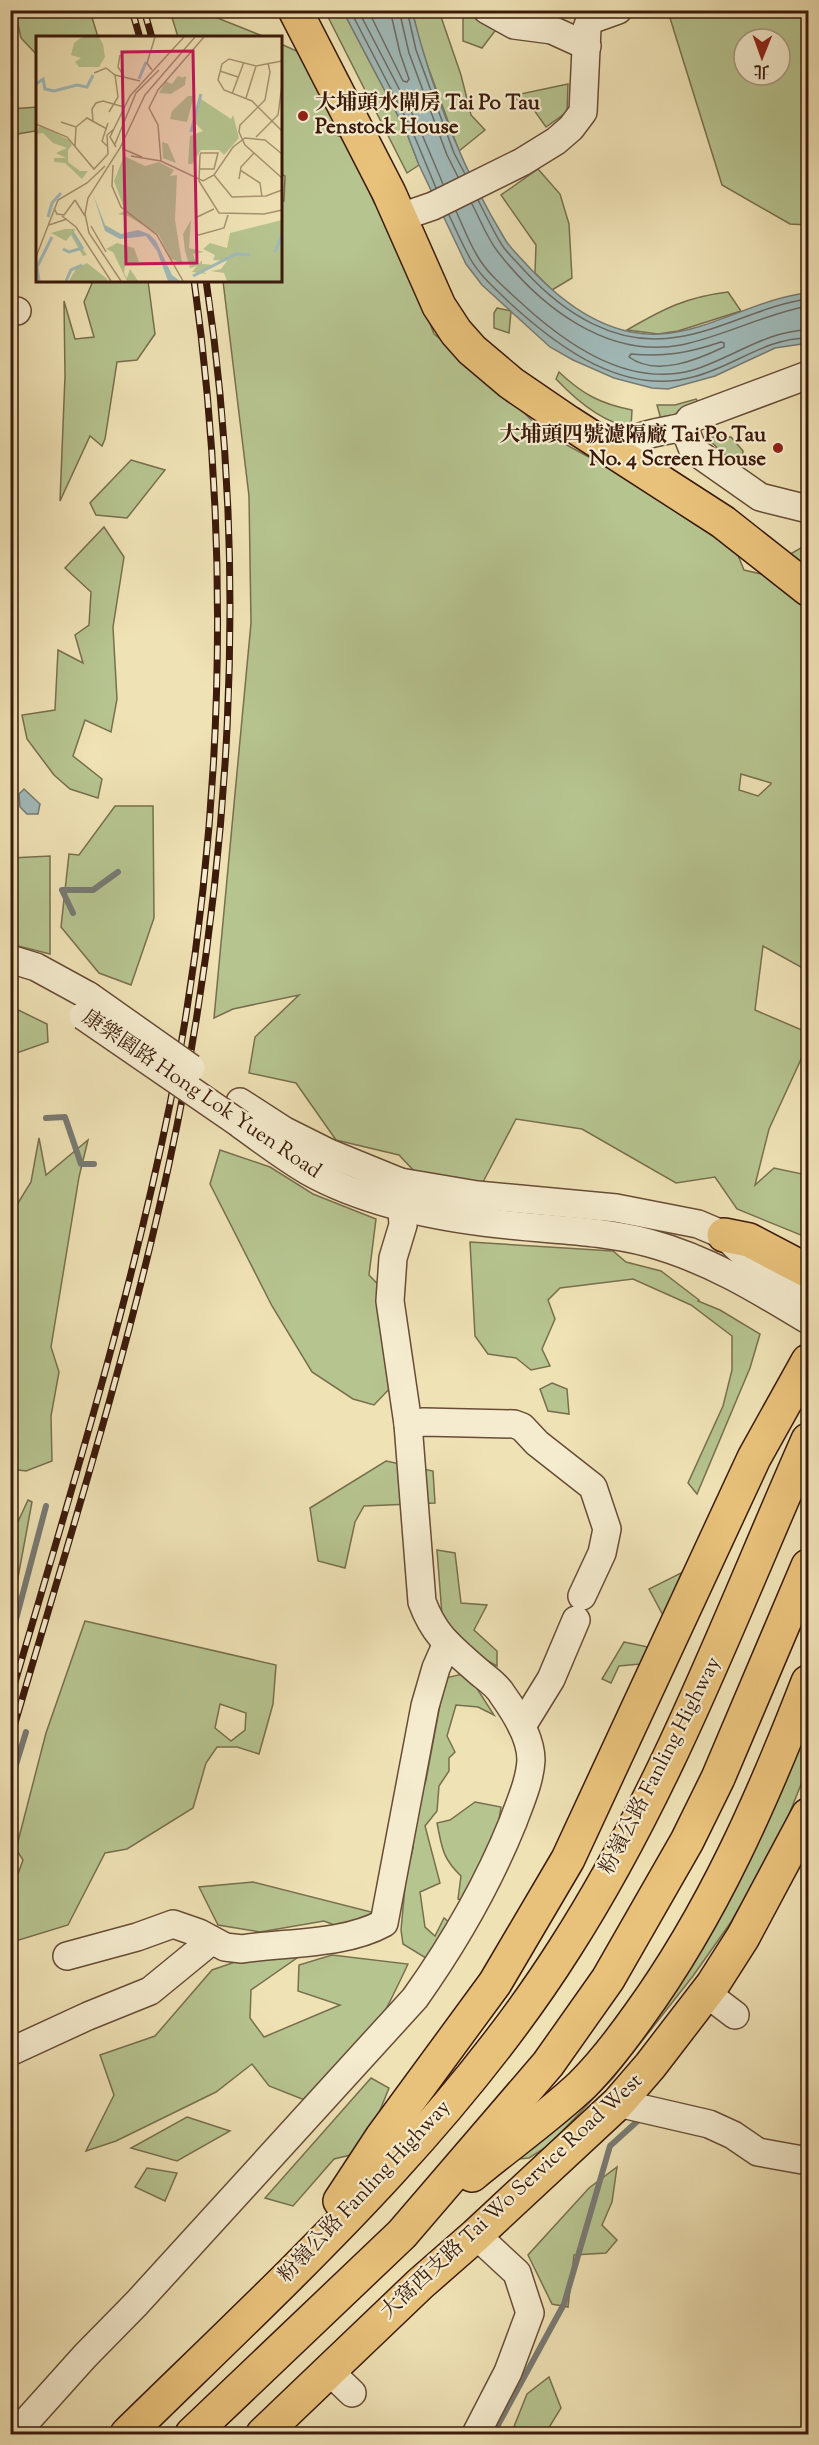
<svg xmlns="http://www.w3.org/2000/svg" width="819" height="2445" font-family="'Sorts Mill Goudy','Noto Serif TC',serif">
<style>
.green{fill:#b6c490;stroke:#786f4e;stroke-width:1.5;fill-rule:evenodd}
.water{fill:#a0bab9;stroke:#787a73;stroke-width:1.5}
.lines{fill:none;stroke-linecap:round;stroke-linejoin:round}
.shore{stroke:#6e6a62;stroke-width:1.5}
.stream{stroke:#787a73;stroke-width:6}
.minor-casing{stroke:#684c36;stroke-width:30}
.major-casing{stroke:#3b1a0b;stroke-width:36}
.highway-casing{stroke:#3b1a0b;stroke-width:36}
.minor{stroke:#f5eccf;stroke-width:27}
.major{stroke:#e8c17a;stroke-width:33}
.highway{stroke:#e8c17a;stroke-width:33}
.rail-casing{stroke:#3b1a0b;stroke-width:7}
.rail{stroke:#f5eccf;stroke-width:4.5;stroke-dasharray:14;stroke-linecap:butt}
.minor-bridge-casing{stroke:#684c36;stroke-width:30;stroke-linecap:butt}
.minor-bridge{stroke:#f5eccf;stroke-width:27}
.poi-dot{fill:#8f2418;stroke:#f5eccf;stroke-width:2}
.labels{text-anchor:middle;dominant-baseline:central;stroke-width:4.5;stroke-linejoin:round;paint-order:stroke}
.poi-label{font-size:21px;font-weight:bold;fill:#3b1a0b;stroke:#f5eccf;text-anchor:start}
.street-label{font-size:21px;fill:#3b1a0b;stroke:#f5eccf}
.inset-river{fill:none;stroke:#a0bab9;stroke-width:3}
.inset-road{fill:none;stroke:#a79271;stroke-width:1.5}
.view{fill:#c2185b;fill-opacity:0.15;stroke:#c2185b;stroke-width:3}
.inset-edge{fill:none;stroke:#3b1a0b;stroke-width:3}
</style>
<rect width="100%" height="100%" fill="#efe2b5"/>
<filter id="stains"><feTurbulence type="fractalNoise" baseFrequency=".00333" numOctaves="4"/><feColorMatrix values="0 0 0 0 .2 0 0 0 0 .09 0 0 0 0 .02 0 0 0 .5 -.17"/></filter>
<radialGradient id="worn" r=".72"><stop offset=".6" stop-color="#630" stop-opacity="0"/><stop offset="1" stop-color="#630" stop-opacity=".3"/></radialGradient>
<!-- green -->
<g class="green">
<path d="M704,10L808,11V225L790,224L722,185L670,18ZM744,39H780V75H744Z"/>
<path d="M15,11H90L98,37L38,38L37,55L21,38Z"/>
<path d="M170,11H200L265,37H178Z"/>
<path d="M325,11H343L406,131L419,165L407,173Z"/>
<path d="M412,11H439L461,75L471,115L485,130L459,151L421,48Z"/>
<path d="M463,11L464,10L510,11L482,48L463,41Z"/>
<path d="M281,44L301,53L332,101L336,135L352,141L374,203L394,228L434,334L487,375L543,432L674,504L733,543L744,570L770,576L783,558L808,544V971L763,946L755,1010L804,1031L808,1019V1057L803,1055L769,1129L755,1185L774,1168L807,1175L808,1238L737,1209L715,1177L676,1183L582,1129L516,1119L483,1182L466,1189L417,1174L399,1155L336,1140L296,1083L249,1073L255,1037L299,995L233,1009L214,1018L251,623L249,496L223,281L280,280V202L284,201L285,176L280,174ZM741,774L771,783V784L758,796L739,790Z"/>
<path d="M568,84L567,112L546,127L534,110L511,96Z"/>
<path d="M37,107V132L35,131L11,135V109Z"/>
<path d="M538,169L560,194L569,224L572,278L552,290L535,273L536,245L501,195Z"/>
<path d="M93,281H148L155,334L137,360L117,362L105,439L102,446L90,436L60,501L65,376L64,301L75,339L94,337L84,302Z"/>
<path d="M728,292L741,311L678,331L658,334L627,330C663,309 686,297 728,292Z"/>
<path d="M497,308L511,311L509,333L494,328V313Z"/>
<path d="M559,372C582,394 601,404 632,410L631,427C603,423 575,399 556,379Z"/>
<path d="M696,399L702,406L662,423L657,405H675Z"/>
<path d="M706,437H731L743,451L741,470Z"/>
<path d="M131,460L165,470L127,518L96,515L90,503Z"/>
<path d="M104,527L124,557L113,627L117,699L111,732L85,720L73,756L102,779L98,798L70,789L54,775L27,739L22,715L55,710L58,650L83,663L75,635L89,625L91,592L65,568Z"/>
<path d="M115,806H153L154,918L131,985L99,973L61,927L69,854L79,855Z"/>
<path d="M50,856V954L10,944L11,913L13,906L11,895V858Z"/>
<path d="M10,1006L47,1024L48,1042L11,1055Z"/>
<path d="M39,1138L46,1175L88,1140L79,1177L51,1347L59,1372L51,1416L52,1461L26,1471L11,1469L10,1216L31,1182Z"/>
<path d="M220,1150L270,1167L313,1194L376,1219L369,1275L398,1305L394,1384L374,1405L353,1399L312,1372L272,1306L210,1184Z"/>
<path d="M470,1242L613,1251L626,1262L661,1271L699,1300L698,1301L720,1310L760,1334L750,1368L697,1494L688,1483L723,1406L732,1370V1336L691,1305L633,1279L560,1288L548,1300L555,1319L542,1349L550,1366L531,1370L516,1358L488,1354L475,1336Z"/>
<path d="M552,1383L567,1389L569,1414L548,1411L540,1389Z"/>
<path d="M386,1461L433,1471L435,1503L364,1506L355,1522L345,1568L318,1561L310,1508Z"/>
<path d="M28,1500L32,1502L11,1615V1537Z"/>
<path d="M437,1550L455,1553L461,1603L487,1605L474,1630L497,1651V1666L466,1649L442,1615Z"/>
<path d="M683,1572L665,1619L649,1589Z"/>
<path d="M85,1621L276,1665L273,1704L259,1754L237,1747H217L206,1763L193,1808L127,1849L105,1853L68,1925L19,1940L10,1936L11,1893L23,1860L16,1849L46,1733ZM220,1704L246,1713L245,1730L231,1741L215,1728Z"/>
<path d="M624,1642L648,1647L640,1664L619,1666L611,1683L602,1679Z"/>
<path d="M467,1673L494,1715L478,1707L456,1705L447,1736L455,1752L449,1758V1771L439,1786L437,1811L425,1826L440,1883L420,1892L425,1927L435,1936L444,1918L451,1924L429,1960L403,1944L401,1930L406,1876L413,1848L416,1811L426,1780L445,1678Z"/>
<path d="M808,1706V1758L804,1777L778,1842L731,1922L693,1976L613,2078L548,2146L529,2158L507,2160L596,2078Z"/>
<path d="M475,1802L501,1807L494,1850L472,1904L458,1899L461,1876C442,1858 442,1847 437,1823L450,1820Z"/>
<path d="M253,1882L379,1914L371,1939L324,1921L260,1932L218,1925L199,1887Z"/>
<path d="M270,1950L304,1953L251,1990L250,2018L264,2037L340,2005L298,1991L299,1965L332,1955L408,1964C387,2009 357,2070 325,2108L269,2086L252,2064L216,2092L116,2141L86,2151L114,2095L100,2055L155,2036L212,1970Z"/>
<path d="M371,2078L389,2088L363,2152L334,2159L293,2206L265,2198Z"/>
<path d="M187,2117L230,2131L177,2161L131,2148Z"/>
<path d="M617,2167L612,2202L602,2225L617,2240L606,2253L574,2255L568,2307L552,2304L528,2255L589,2188Z"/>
<path d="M147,2168L177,2173L165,2201L135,2187Z"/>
<path d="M549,2377L561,2408L545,2434H511L527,2394Z"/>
</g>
<!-- water -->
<g class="water">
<path d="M343,11H412C432,90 463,171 506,241C512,250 520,257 527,265C561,302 607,337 660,334C711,331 757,298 808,293V343L775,348L715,376L668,389L652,388L614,378L573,360L550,347L482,285L466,264L419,165L406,131Z"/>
<path d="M24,789L40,804L38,814H27L20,807L19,794Z"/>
</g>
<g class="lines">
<!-- shore -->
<g class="shore">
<path d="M350,10L411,128L436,188"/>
<path d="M358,10L418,125L443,184"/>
<path d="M368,10L403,81L407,82L409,79L400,53L390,10"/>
<path d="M399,10L409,53L447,155L458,177"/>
<path d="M407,10L416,50L454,153L465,174"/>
<path d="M478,200C486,215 493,231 502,245C507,253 516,261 523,269C563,313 616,348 678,337C723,330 763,305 808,299"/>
<path d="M472,204C480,219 487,238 498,252C541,307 607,359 681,345C725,336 764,314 808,306"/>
<path d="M456,211C463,226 469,243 478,257C488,274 504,287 518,300C563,342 627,389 693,370C733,358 765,331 808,330"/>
<path d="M449,215C456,230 463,246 471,260C481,277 497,290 511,304C559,348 624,396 693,377C733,367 765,338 808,338"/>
<path d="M721,342L724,343V347C697,360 656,377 629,357L631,354C666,357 688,353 721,342Z"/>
</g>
<!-- stream -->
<g class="stream">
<path d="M73,913L62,890H93L118,872"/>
<path d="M46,1118L65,1117L81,1164H94"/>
<path d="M10,1642L46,1506"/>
<path d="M10,1784L26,1732"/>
<path d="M493,2434L564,2304L610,2146L642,2117"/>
</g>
<!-- minor casing -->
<g class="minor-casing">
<g id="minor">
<path d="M487,10L514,25L552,30L587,46"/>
<path d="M401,217L433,206L522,162L556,141L571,128L583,112L587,28L590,20L618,10"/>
<path d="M10,312L17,311"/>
<path d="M808,375L690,419L684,427L693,450L760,497L808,509"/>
<path d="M617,454C628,434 663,432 684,427"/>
<path d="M10,959L36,967L89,996"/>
<path d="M240,1102L285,1131L329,1153L400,1182L477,1195L616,1208L698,1224L724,1235L743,1253L778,1275L808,1290"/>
<path d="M240,1124C262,1140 284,1157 308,1171C365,1203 435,1217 500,1224C550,1230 600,1230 649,1243C708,1259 757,1289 808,1320"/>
<path d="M408,1424L424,1422L514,1424L522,1427L537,1443L593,1487L607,1529L602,1553L582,1596"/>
<path d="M522,1726L551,1679L576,1620"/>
<path d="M67,1956L137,1937L173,1924L199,1933L225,1947L242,1949C287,1942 344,1945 384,1923L425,1706L436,1668L447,1643"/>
<path d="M706,1993L735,2015"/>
<path d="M10,2052L88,2016L150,1991L211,1941"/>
<path d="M618,2103L709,2124L733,2135L758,2152L808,2161"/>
<path d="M476,2235L517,2273L530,2313L508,2372L476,2434"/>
<path d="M329,2371L352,2393"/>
<path d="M15,2434L85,2356L137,2303L415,1998C454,1943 488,1884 513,1822C520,1803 530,1781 531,1760C531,1737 515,1712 502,1694C497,1685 486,1678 479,1672C452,1648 435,1637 422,1602L408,1424L390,1301L393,1258L403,1225L400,1182"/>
</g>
</g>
<!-- major casing -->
<g class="major-casing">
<g id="major">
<path d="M295,10L389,193L439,306L456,332L472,350L511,383L568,422L723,522L808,589"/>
<path d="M724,1235L749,1240L808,1271"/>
<path d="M263,2434L420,2284L476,2235L618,2103L650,2066L713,1984L743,1937L808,1815"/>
</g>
</g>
<!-- highway casing -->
<g class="highway-casing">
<g id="highway">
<path d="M472,2175C508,2145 548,2117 582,2085C603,2064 622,2039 639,2015C713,1913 763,1798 808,1682"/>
<path d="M340,2201L382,2137L495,1983L568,1859L754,1458L808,1361"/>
<path d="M127,2434C281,2283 449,2131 565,1948C667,1789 732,1612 808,1440"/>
<path d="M192,2434L402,2234L548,2064L608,1979L687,1841L718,1778L808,1566"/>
</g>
</g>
<!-- minor -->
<use href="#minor" class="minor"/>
<!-- major -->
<use href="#major" class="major"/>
<!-- highway -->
<use href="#highway" class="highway"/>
<!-- rail casing -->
<g class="rail-casing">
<g id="rail">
<path d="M132,10L140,38"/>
<path d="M144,10L152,38"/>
<path d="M10,1699C68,1502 129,1305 170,1104C224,833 232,553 194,280"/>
<path d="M10,1740C66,1549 127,1358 169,1164C231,877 250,571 206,280"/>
</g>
</g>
<!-- rail -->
<use href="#rail" class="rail"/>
<!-- minor-bridge casing -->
<g class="minor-bridge-casing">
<g id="minor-bridge">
<path d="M89,996L191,1068"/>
<path d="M83,1016L240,1124"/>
</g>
</g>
<!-- minor-bridge -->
<use href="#minor-bridge" class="minor-bridge"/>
</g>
<!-- markers -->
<g class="poi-dot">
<circle cx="303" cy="116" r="6"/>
<circle cx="778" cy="448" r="6"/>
</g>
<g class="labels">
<!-- poi labels -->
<g class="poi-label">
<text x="315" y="104">大埔頭水閘房 Tai Po Tau<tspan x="315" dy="24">Penstock House</tspan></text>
<text x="766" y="436" text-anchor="end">大埔頭四號濾隔廠 Tai Po Tau<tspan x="766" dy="24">No. 4 Screen House</tspan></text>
</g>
<!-- street labels -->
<g class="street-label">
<text transform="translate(201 1095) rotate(34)">康樂園路 Hong Lok Yuen Road</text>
<text transform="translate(661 1766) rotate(-63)">粉嶺公路 Fanling Highway</text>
<text transform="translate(365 2192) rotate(-47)">粉嶺公路 Fanling Highway</text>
<text transform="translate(512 2197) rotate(-43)">大窩西支路 Tai Wo Service Road West</text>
</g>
</g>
<!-- overview -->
<g transform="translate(36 36)">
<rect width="246" height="246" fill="#efe2b5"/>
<path d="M46,1H63L67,8L69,21L63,31H43L39,26L45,22L35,19L38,7ZM142,40L146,41L143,43L150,40L149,49L135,58L123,57L130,45L136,48ZM152,60H158L151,86L134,83L136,75ZM165,63L195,83L197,79L203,102L188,119L183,114H165L156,128H152L154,100L167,95L160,88L156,97ZM4,89L33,104L36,109L32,114V126L44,135H52L46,143L29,127L18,126V122H30L20,117L31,112L17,107L7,97L0,98ZM126,106L132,108L140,127L127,122ZM88,120L109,130L123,126L138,134L134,140L141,139L139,184L146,227L135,223L123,199L92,180L82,178L89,175L78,145ZM155,184L153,212L168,216L157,218L161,230L166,224V228L179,229L165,235L171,238L156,236L161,230L154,232L149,215L147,198ZM246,184V245H191L188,237L175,235L185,233L191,225L177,224L179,219L167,213L174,207L191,212L194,197ZM29,193H39L37,199L51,219L47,220L35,199L30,205L15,197ZM81,207L98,212L103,226L89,229L88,237L91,242L94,233L102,245H91L77,216L70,213ZM51,227L70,242L72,245H33L40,233Z" fill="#b6c490"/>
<path d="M57,158L69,189L85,198L102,194L113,198L120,205L136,239L144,245H132L121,215L110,200L84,203L69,195Z" fill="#a0bab9"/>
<path class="inset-river" d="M103,43L110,26M0,48L7,43L9,53L18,55L41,49L51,51L57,39M155,96L165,58M12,181L16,167L25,157M37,197L47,213M27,213L33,216L46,212M239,216L246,199M157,240L200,218L214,219M3,245L1,231L16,201M30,245L35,234L46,229"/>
<path class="inset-road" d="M84,19L82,31L88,40M246,25L220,30L193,23L186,28L182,44L188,54L216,65L246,95M232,27L234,36L229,64L204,89L203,96L209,109L246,142M116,34L111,27L119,1M184,35L202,41M58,37L70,32L79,39L104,45M196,58L208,26M210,62L220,30M73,76L82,61L79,39M57,85L56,73L60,67L67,65L88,71M25,86L40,91L39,110M0,88L31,101L58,133L72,118L71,99L78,93M40,91L51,82L71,93M220,101L242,79L246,49M79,108L100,57L123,34M71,110L66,105L72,87M80,111L74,101L94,60L148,1M87,113L106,121M95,120L125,125L167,145L178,139L197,111L209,102L229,104L246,118M125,125L122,89L113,72L122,54L168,1M77,129L76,150L85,171L121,199L147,245M164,133H178L182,117H165L164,119L163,145L183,177L228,178L246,174M204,134L224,147L226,161M178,139L196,161L230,160L246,154M203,143L205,131L218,117M39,164L49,180M18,172L21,178L28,179L39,164M26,180L40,191L75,245M159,182L178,173M13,189L31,183M55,190L70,216M159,200L188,192L192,179M0,221L22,164L51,147L69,130M85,245L53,197L49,178L52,162L84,112L109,59L159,1"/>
<path class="view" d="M157,15L161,227L90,228L86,16Z"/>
<rect width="246" height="246" class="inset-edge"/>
</g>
<!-- margin -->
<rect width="819" height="2445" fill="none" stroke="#efe2b5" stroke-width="36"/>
<rect x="12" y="12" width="795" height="2421" fill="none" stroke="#3b1a0b" stroke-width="3"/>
<rect x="18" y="18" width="783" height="2409" fill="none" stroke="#3b1a0b" stroke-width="1.5"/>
<!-- north arrow -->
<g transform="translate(762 57) rotate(181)"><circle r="28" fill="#f5eccf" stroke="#ab9881" stroke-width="1.5"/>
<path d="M0-4.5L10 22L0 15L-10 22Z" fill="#8f2418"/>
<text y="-9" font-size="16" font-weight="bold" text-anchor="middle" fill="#3b1a0b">北</text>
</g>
<rect width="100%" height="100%" filter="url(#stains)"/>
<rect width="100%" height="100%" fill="url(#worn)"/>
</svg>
